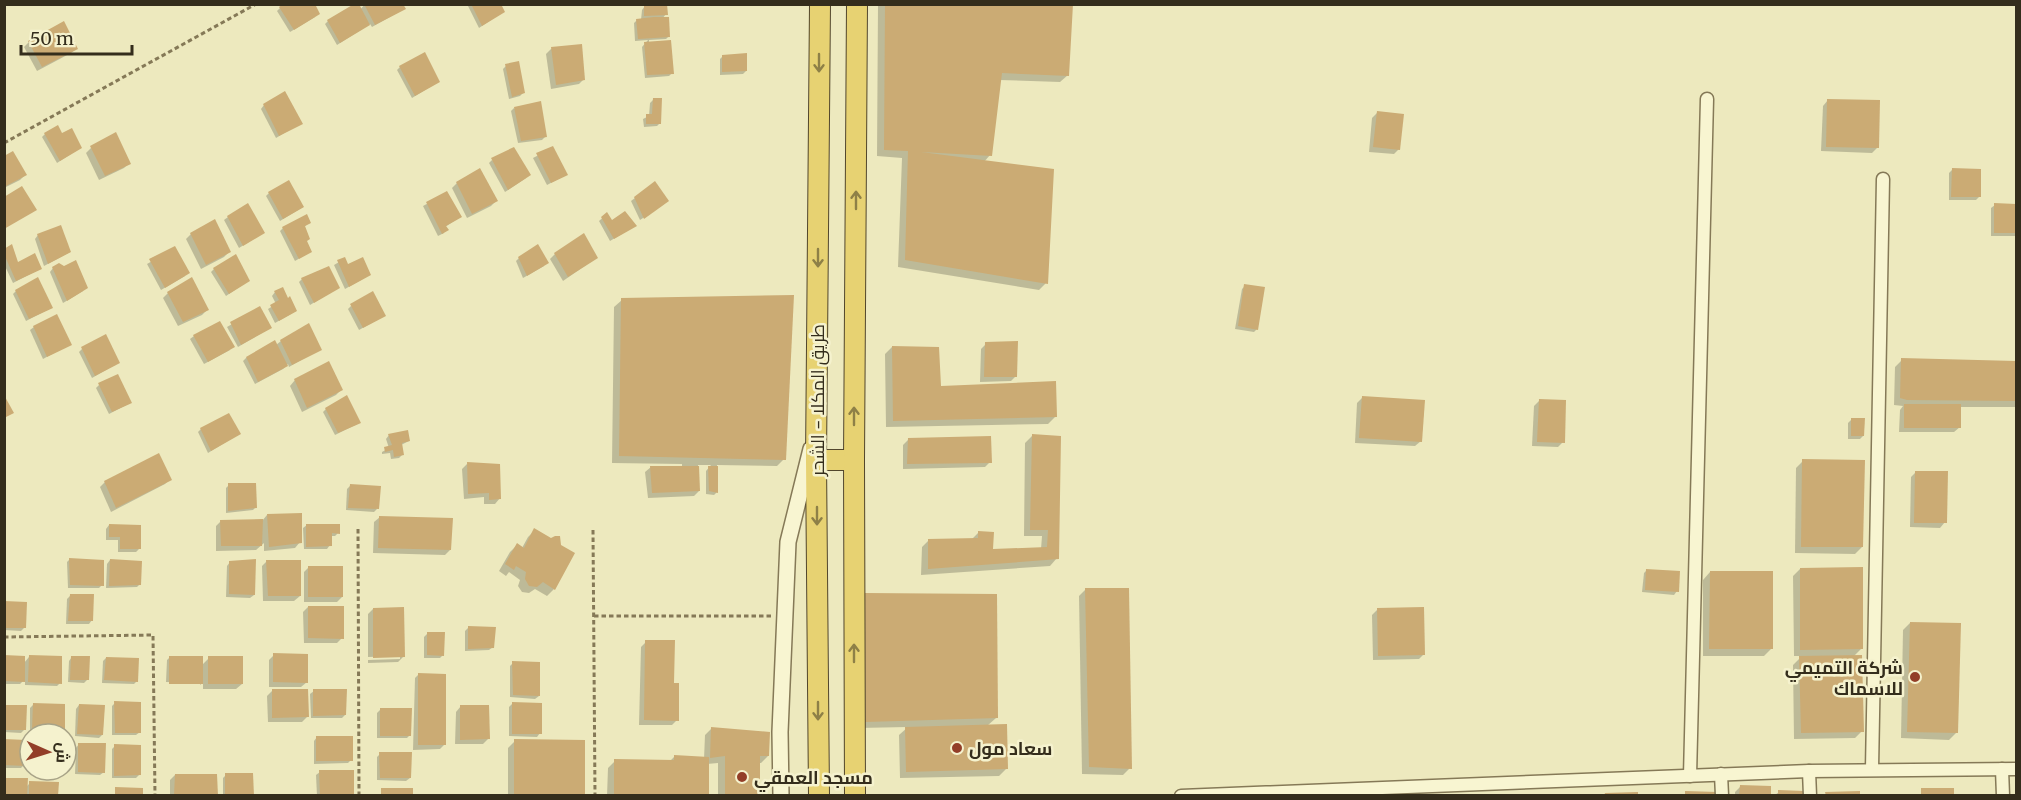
<svg xmlns="http://www.w3.org/2000/svg" width="2021" height="800" font-family="Merriweather,Cairo,serif">
<style>
.shadow{fill:#0003}
.building{fill:#cbab74}
.lines{fill:none;stroke-linecap:round;stroke-linejoin:round}
.minor-casing{stroke:#857957;stroke-width:15}
.tertiary-casing{stroke:#857957;stroke-width:18}
.trunk-casing{stroke:#52462c;stroke-width:22}
.path{stroke:#857957;stroke-width:3;stroke-dasharray:4.5 3;stroke-linecap:butt}
.minor{stroke:#f8f5d1;stroke-width:12}
.tertiary{stroke:#f8f5d1;stroke-width:15}
.trunk{stroke:#e7d272;stroke-width:20}
.oneway{stroke:#8e8047}
.poi-dot{fill:#933e28;stroke:#f5f2ce;stroke-width:2}
.labels{text-anchor:middle;dominant-baseline:central;stroke-width:5;stroke-linejoin:round;paint-order:stroke}
.street-label{font-size:18px;fill:#342d1c;stroke:#f5f2ce}
.poi-label{font-size:18px;font-weight:bold;fill:#342d1c;stroke:#f5f2ce;text-anchor:start}
</style>
<rect width="100%" height="100%" fill="#ede9be"/>
<!-- shadow -->
<g class="shadow">
<path d="M365,4L404,9L372,27L370,24L337,45L325,24L328,21L360,10Z"/>
<path d="M467,4H499L503,12L479,28Z"/>
<path d="M878,4H1071L1068,75L1060,82L999,80L990,155L984,162L1046,283L1039,290L898,267L902,158L877,156Z"/>
<path d="M645,6L666,14L662,19L669,36L666,39L649,40V43L672,73L669,76L645,78L642,47L648,40L635,41L634,23L637,20H641L642,10Z"/>
<path d="M280,8L315,17L290,32L277,11Z"/>
<path d="M29,42L77,48L71,53L37,71L24,47Z"/>
<path d="M580,45L584,79L579,84L551,89L546,54L551,49Z"/>
<path d="M723,56L746,71L743,74L720,75V59Z"/>
<path d="M506,66L523,93L520,96L509,99L503,69Z"/>
<path d="M400,67L438,82L412,98L397,70Z"/>
<path d="M653,100L660,123L657,126L644,127L643,119L649,116L650,103Z"/>
<path d="M1828,100L1877,148L1872,153L1821,151L1823,106Z"/>
<path d="M264,105L301,123L276,138L261,109Z"/>
<path d="M514,108L545,137L542,140L518,143L511,111Z"/>
<path d="M1377,113L1399,149L1394,154L1369,152L1372,118Z"/>
<path d="M45,134L61,135L80,148L57,163L42,137Z"/>
<path d="M91,148L129,163L124,168L99,180L86,153Z"/>
<path d="M552,148L566,175L547,185L533,158Z"/>
<path d="M4,158L25,175L20,180L4,188Z"/>
<path d="M492,160L526,178L505,192L489,163Z"/>
<path d="M1952,170L1979,197L1976,200H1949V173Z"/>
<path d="M457,183L496,201L491,206L467,218L452,188Z"/>
<path d="M269,193L303,207L280,221L266,196Z"/>
<path d="M447,193L460,217L445,227L444,233L438,236L423,206Z"/>
<path d="M635,198L664,204L640,220L631,201Z"/>
<path d="M1995,205H2016V236H1991V208Z"/>
<path d="M607,214L612,223L635,226L610,241L599,221Z"/>
<path d="M228,217L263,233L239,248L224,220Z"/>
<path d="M309,223L304,227L306,242L310,252L295,261L280,231L283,228Z"/>
<path d="M191,234L229,252L224,257L201,269L186,239Z"/>
<path d="M38,235L70,252L44,266L35,239Z"/>
<path d="M175,248L185,276L161,290L147,264Z"/>
<path d="M4,251L17,264L40,269L13,283L4,264Z"/>
<path d="M555,254L596,258L563,281L550,259Z"/>
<path d="M519,258L544,266L523,278L516,261Z"/>
<path d="M344,259L347,266L366,277L345,289L334,265Z"/>
<path d="M53,268H64L83,291L63,303L50,272Z"/>
<path d="M214,269L248,281L226,296L211,272Z"/>
<path d="M302,279L338,288L310,305L299,282Z"/>
<path d="M1245,286L1257,329L1254,332L1235,329L1242,289Z"/>
<path d="M16,291L51,308L26,321L13,294Z"/>
<path d="M275,292L287,300L296,311L275,323L268,309L276,304L272,296Z"/>
<path d="M168,293L207,310L202,315L178,326L163,298Z"/>
<path d="M622,300L784,459L777,466L717,465V492L714,495L706,494V471L711,465H698L699,491L694,496L648,498L645,472L651,467H682V464L612,463L614,307Z"/>
<path d="M351,306L384,316L359,330L348,309Z"/>
<path d="M259,308L270,328L238,347L227,327Z"/>
<path d="M34,327L70,344L43,359L30,330Z"/>
<path d="M194,336L230,350L204,364L190,339Z"/>
<path d="M281,341L320,349L289,367L288,364L283,369L255,384L243,361L246,358L276,345Z"/>
<path d="M986,344L1016,376L1011,381L980,382L981,349Z"/>
<path d="M892,347L940,387L1055,417L1048,424L886,427L885,354Z"/>
<path d="M82,349L118,363L92,378L79,352Z"/>
<path d="M1902,360L2016,363V407H1960V427L1954,432H1899L1900,410L1903,406L1894,405L1895,367Z"/>
<path d="M295,380L341,390L336,395L302,412L290,386Z"/>
<path d="M99,385L130,403L109,414L96,388Z"/>
<path d="M1362,398L1421,441L1415,446L1355,443L1357,403Z"/>
<path d="M1539,401L1563,442L1558,447L1532,446L1534,406Z"/>
<path d="M326,409L359,423L335,435L323,412Z"/>
<path d="M1852,419L1863,436L1860,439H1848V423Z"/>
<path d="M201,429L239,434L208,453L198,432Z"/>
<path d="M389,435L409,441L401,445L402,455L399,458L391,459L390,453L382,454V452L389,448L386,439Z"/>
<path d="M1032,436L1057,558L1050,566L921,575L922,547L929,540H971L978,533L991,551L1041,549L1042,536H1024L1025,443Z"/>
<path d="M908,440L990,462L985,467L903,469V445Z"/>
<path d="M1803,461L1862,547L1855,554L1795,553L1796,468Z"/>
<path d="M467,464L500,498L495,504H484V497L464,499L462,469Z"/>
<path d="M1916,472L1945,522L1940,528L1910,527L1911,477Z"/>
<path d="M170,479L165,484L111,512L100,487L105,482Z"/>
<path d="M229,485L256,507L253,510L226,513V488Z"/>
<path d="M351,485L377,509L374,512L346,510L347,489Z"/>
<path d="M267,515L300,542L295,548L264,551V543L256,550L216,551V526L221,521H262Z"/>
<path d="M380,517L450,550L445,555L373,553L374,522Z"/>
<path d="M109,525L139,549L136,552H118V540H106V529Z"/>
<path d="M307,525L338,533L335,536H330V545L327,549H304L303,528Z"/>
<path d="M535,530L551,540L554,589L547,596L535,589L529,593L522,592L518,586L520,580L509,572L506,576L499,571L510,552L517,545L522,548L528,537Z"/>
<path d="M70,559L102,585L99,588H68L67,562Z"/>
<path d="M110,560L140,584L137,587L106,588L107,564Z"/>
<path d="M267,561L300,596L294,601H263L262,566Z"/>
<path d="M230,562L254,595L250,598L226,597L227,566Z"/>
<path d="M309,567L342,597L337,602H304V572Z"/>
<path d="M1800,569L1861,649L1853,657L1862,731L1855,738L1794,739L1793,665L1802,656H1794L1793,576Z"/>
<path d="M1647,570L1677,591L1674,595L1642,592L1644,573Z"/>
<path d="M1710,572L1771,649L1764,656H1703V580Z"/>
<path d="M1086,589L1130,768L1123,775L1082,774L1079,596Z"/>
<path d="M866,595L996,718L987,726L1006,769L999,776L900,778L899,735L908,727L858,728L859,602Z"/>
<path d="M70,596L92,620L89,624H66L67,599Z"/>
<path d="M4,602L25,627L21,631L4,630Z"/>
<path d="M308,607L342,638L337,643H304L303,612Z"/>
<path d="M373,609L403,657L398,662L368,663V660L400,659V656L368,657V614Z"/>
<path d="M1377,610L1424,654L1419,659L1373,660L1372,615Z"/>
<path d="M1910,623L1956,733L1949,740L1901,738L1903,630Z"/>
<path d="M469,627L493,647L489,650L465,651V631Z"/>
<path d="M428,633L443,655L440,658H424V637Z"/>
<path d="M646,642L673,685L677,720L672,725H639L641,647Z"/>
<path d="M274,655L307,682L301,687H269V660Z"/>
<path d="M4,657L24,663L29,657L60,683L57,686L25,685V679L20,684H4Z"/>
<path d="M72,657L87,680L84,683L68,682L69,661Z"/>
<path d="M170,657L202,665L209,658L242,684L236,689H203V682L200,685V683L166,682L167,660Z"/>
<path d="M106,658L137,681L134,684L102,683L103,661Z"/>
<path d="M513,663L539,696L535,699L510,697V666Z"/>
<path d="M418,675L445,744L440,749L413,750L415,678Z"/>
<path d="M272,691L307,717L302,722H268L267,696Z"/>
<path d="M314,691L345,715L342,718H311L310,694Z"/>
<path d="M115,703L140,732L136,735H112V706Z"/>
<path d="M512,704L540,733L537,737L509,736V707Z"/>
<path d="M33,705L63,731L60,734L30,733V708Z"/>
<path d="M79,705L102,735L99,738L75,736L76,709Z"/>
<path d="M4,706L24,730L21,733L4,732Z"/>
<path d="M461,706L488,739L483,744H455L456,712Z"/>
<path d="M381,709L410,735L407,738H377V713Z"/>
<path d="M712,728L768,756L761,763H758L759,796H718V763L707,764L708,796H607L608,768L615,761L669,762L674,757L704,759L705,735Z"/>
<path d="M317,737L351,760L348,763L314,764V741Z"/>
<path d="M4,740L24,765L21,768H4Z"/>
<path d="M515,741L583,796H508V748Z"/>
<path d="M79,744L104,772L100,775L75,774L76,748Z"/>
<path d="M115,746L139,775L136,778H112V749Z"/>
<path d="M380,754L410,778L406,781L377,780V757Z"/>
<path d="M320,772L353,796H317L316,775Z"/>
<path d="M175,775L216,796H170V780Z"/>
<path d="M226,775L252,796H223V778Z"/>
<path d="M30,783L57,796H4L26,787Z"/>
<path d="M1740,787L1769,795H1775L1779,792L1802,796H1735V792Z"/>
</g>
<!-- building -->
<g class="building">
<path d="M283,4H315L320,14L294,30L279,7Z"/>
<path d="M354,4H359L370,25L340,43L327,20Z"/>
<path d="M364,4H403L406,9L375,25Z"/>
<path d="M471,4H501L505,12L482,26Z"/>
<path d="M667,4L668,15L644,16V5Z"/>
<path d="M885,4H1073L1069,76L1002,73L992,156L921,152L1054,169L1048,284L905,260L908,151L884,150Z"/>
<path d="M654,17H669L670,37L638,39L636,19Z"/>
<path d="M64,21L78,49L42,67L28,41Z"/>
<path d="M671,40L674,74L647,75L644,42Z"/>
<path d="M582,44L585,80L556,85L551,47Z"/>
<path d="M425,52L440,82L415,96L399,66Z"/>
<path d="M747,53V71L722,72V55Z"/>
<path d="M519,61L525,93L512,97L505,64Z"/>
<path d="M285,91L303,124L279,136L263,104Z"/>
<path d="M653,98H662L661,124H646V114H652Z"/>
<path d="M1827,99L1880,100L1879,148L1826,147Z"/>
<path d="M541,101L547,137L521,141L514,107Z"/>
<path d="M1377,111L1404,114L1400,150L1373,147Z"/>
<path d="M58,125L62,133L72,128L82,148L60,161L44,133Z"/>
<path d="M116,132L131,164L105,176L90,146Z"/>
<path d="M553,146L568,175L551,183L536,153Z"/>
<path d="M514,147L531,175L508,190L491,158Z"/>
<path d="M13,151L27,175L4,187V156Z"/>
<path d="M480,168L498,201L472,214L456,182Z"/>
<path d="M1952,168L1981,169V197H1951Z"/>
<path d="M289,180L304,207L283,219L268,192Z"/>
<path d="M655,181L669,201L644,219L634,197Z"/>
<path d="M22,186L37,210L4,229V197Z"/>
<path d="M447,191L462,217L446,226L449,230L442,234L426,202Z"/>
<path d="M248,203L265,233L243,246L227,216Z"/>
<path d="M1994,203L2016,204V233H1994Z"/>
<path d="M625,211L637,226L614,239L601,217L607,212L612,220Z"/>
<path d="M307,214L311,223L305,226L310,239L307,241L312,252L299,259L282,227Z"/>
<path d="M215,219L231,252L206,265L190,233Z"/>
<path d="M61,225L71,252L48,264L37,234Z"/>
<path d="M584,233L598,258L568,277L554,253Z"/>
<path d="M12,244L18,262L35,253L42,269L16,281L4,254V249Z"/>
<path d="M538,244L549,263L527,276L518,257Z"/>
<path d="M175,246L190,273L165,288L149,259Z"/>
<path d="M236,254L250,281L229,294L213,268Z"/>
<path d="M345,257L348,264L363,257L371,275L349,287L337,260Z"/>
<path d="M76,260L88,288L67,301L52,267L59,263L64,266Z"/>
<path d="M329,266L340,288L314,303L301,278Z"/>
<path d="M38,277L53,308L29,319L15,290Z"/>
<path d="M192,277L209,310L183,322L167,292Z"/>
<path d="M1244,284L1265,287L1258,330L1238,326Z"/>
<path d="M283,287L288,298L290,296L297,311L279,321L270,305L279,300L274,291Z"/>
<path d="M373,291L386,316L363,328L350,304Z"/>
<path d="M794,295L786,460L619,456L621,298Z"/>
<path d="M260,306L272,328L241,345L230,322Z"/>
<path d="M57,314L72,345L47,357L33,326Z"/>
<path d="M220,321L235,347L208,362L193,335Z"/>
<path d="M309,323L322,350L292,365L280,340Z"/>
<path d="M106,334L120,363L95,376L81,347Z"/>
<path d="M275,340L288,366L258,382L246,357Z"/>
<path d="M1018,341L1017,377H984L985,342Z"/>
<path d="M892,346L939,347L941,386L1056,381L1057,417L893,421Z"/>
<path d="M1901,358L2016,361V401L1907,400L1900,398Z"/>
<path d="M329,361L343,390L307,408L294,379Z"/>
<path d="M118,374L132,403L112,412L98,383Z"/>
<path d="M4,395L14,413L4,418Z"/>
<path d="M347,395L361,423L338,433L325,408Z"/>
<path d="M1362,396L1425,400L1422,442L1359,438Z"/>
<path d="M1539,399L1566,400L1565,443L1537,442Z"/>
<rect x="1904" y="404" width="57" height="24"/>
<path d="M229,413L241,434L211,451L200,428Z"/>
<path d="M1851,418H1865L1864,436H1851Z"/>
<path d="M408,430L410,441L402,443L404,455L394,457L393,450L385,452L384,447L392,445L388,434Z"/>
<path d="M1032,434L1061,436L1059,559L928,569V539L978,538V531L994,532L993,549L1047,547L1048,530H1030Z"/>
<path d="M991,436L992,463L907,464L908,438Z"/>
<path d="M159,453L172,480L116,508L104,481Z"/>
<path d="M1802,459L1865,460L1863,547H1801Z"/>
<path d="M467,462L500,464L501,499L489,500V493L468,494Z"/>
<path d="M650,466H699L700,491L652,493Z"/>
<path d="M708,466H718V493L709,491Z"/>
<path d="M1915,471H1948L1947,523H1914Z"/>
<path d="M228,483H256L257,508L228,511Z"/>
<path d="M350,484L381,486L379,509L348,508Z"/>
<path d="M302,513V543L269,547L267,514Z"/>
<path d="M379,516L453,518L451,550L378,548Z"/>
<path d="M263,519L262,546H221L220,520Z"/>
<path d="M109,524L141,525V549H120V537H109Z"/>
<path d="M306,524H340V534L332,533V546L306,547Z"/>
<path d="M534,528L551,538L555,536H560L561,545L575,553L555,590L543,582L537,587L529,586L525,579L526,572L516,566L514,570L505,564L517,543L524,548Z"/>
<path d="M69,558L104,560V586L70,585Z"/>
<path d="M110,559L142,561L141,585L109,586Z"/>
<path d="M256,559L255,595L229,594V561Z"/>
<path d="M266,560H301V596H268Z"/>
<rect x="308" y="566" width="35" height="31"/>
<path d="M1863,567V649L1800,650V568Z"/>
<path d="M1646,569L1680,571L1679,592L1645,590Z"/>
<path d="M1710,571H1773V649H1709Z"/>
<path d="M1085,588H1129L1132,769L1089,767Z"/>
<path d="M865,593L997,594L998,718L865,722Z"/>
<path d="M70,594H94L93,621H68Z"/>
<path d="M4,601L27,602L26,628H4Z"/>
<path d="M308,606H344V639L308,638Z"/>
<path d="M404,607L405,657L373,658V608Z"/>
<path d="M1424,607L1425,655L1378,656L1377,608Z"/>
<path d="M1910,622L1961,623L1958,733L1907,732Z"/>
<path d="M468,626L496,627L494,648L468,649Z"/>
<path d="M427,632H445L444,656L427,655Z"/>
<path d="M645,640H675L674,683H679V721L644,720Z"/>
<path d="M273,653L308,654V683L273,682Z"/>
<path d="M4,655L25,656V682L4,681Z"/>
<path d="M29,655L62,656V684L28,682Z"/>
<path d="M1862,655L1864,732L1801,733L1799,656Z"/>
<path d="M71,656H90L89,680H70Z"/>
<rect x="169" y="656" width="34" height="28"/>
<rect x="208" y="656" width="35" height="28"/>
<path d="M106,657L139,658L138,682L104,680Z"/>
<path d="M512,661L540,662V696L513,695Z"/>
<path d="M418,673L446,674V745H418Z"/>
<path d="M272,689H308L309,717L272,718Z"/>
<path d="M313,689H347L346,715L313,716Z"/>
<path d="M114,701L141,702V733H115Z"/>
<path d="M512,702L542,703V734H512Z"/>
<path d="M33,703L65,704V731L32,730Z"/>
<path d="M79,704L105,705L103,735L77,734Z"/>
<path d="M4,705H27L26,730H4Z"/>
<path d="M460,705H489L490,739L460,740Z"/>
<path d="M380,708H412L411,736H380Z"/>
<path d="M1007,724L1008,769L906,772L905,727Z"/>
<path d="M711,727L770,732L769,756H760V796H725V756L710,758Z"/>
<rect x="316" y="736" width="37" height="25"/>
<path d="M4,739L26,740V766L4,765Z"/>
<path d="M514,739L585,740V796H514Z"/>
<path d="M78,743H106L105,773L78,772Z"/>
<path d="M114,744L141,745V775L114,776Z"/>
<path d="M379,752H412L411,778H380Z"/>
<path d="M674,755L709,757V796H614V759L674,760Z"/>
<path d="M319,770H354V796H320Z"/>
<path d="M225,773H253L254,796H225Z"/>
<path d="M175,774H217L218,796H174Z"/>
<path d="M4,778H28L27,796H4Z"/>
<path d="M29,781L59,782L58,796H29Z"/>
<path d="M1740,785L1771,786V796H1739Z"/>
<path d="M115,787L143,788V796H115Z"/>
<rect x="381" y="788" width="32" height="8"/>
<rect x="1921" y="788" width="33" height="8"/>
<path d="M1778,790L1804,791V796H1778Z"/>
<path d="M1685,791L1718,792V796H1685Z"/>
<path d="M1860,791V796H1826L1825,792Z"/>
<path d="M1638,792V796H1604L1605,793Z"/>
</g>
<g class="lines">
<!-- minor casing -->
<g class="minor-casing">
<g id="minor">
<path d="M1872,769L1883,179"/>
<path d="M2002,769L2003,796"/>
<path d="M1809,771L1810,796"/>
<path d="M1721,774L1722,796"/>
<path d="M1690,776L1707,99"/>
<path d="M1181,796L1809,771L2016,769"/>
</g>
</g>
<!-- tertiary casing -->
<g class="tertiary-casing">
<path id="tertiary" d="M781,796L780,732L788,542L811,449"/>
</g>
<!-- trunk casing -->
<g class="trunk-casing">
<g id="trunk">
<path d="M816,460H854"/>
<path d="M819,796L816,460L820,4"/>
<path d="M855,796L854,460L857,4"/>
</g>
</g>
<!-- path -->
<g class="path">
<path d="M4,143L256,4"/>
<path d="M358,529L359,796"/>
<path d="M593,530L595,796"/>
<path d="M594,616H771"/>
<path d="M4,637L153,635L155,796"/>
</g>
<!-- minor -->
<use href="#minor" class="minor"/>
<!-- tertiary -->
<use href="#tertiary" class="tertiary"/>
<!-- trunk -->
<use href="#trunk" class="trunk"/>
</g>
<!-- one-way arrows -->
<defs><path id="oneway-shaft" d="M-6 0H5M1.5-3L5.5 0L1.5 3" fill="none" stroke-width="1.6" stroke-linecap="round" stroke-linejoin="round" transform="scale(1.5)"/></defs>
<g class="oneway">
<use href="#oneway-shaft" transform="translate(819 63) rotate(90)"/>
<use href="#oneway-shaft" transform="translate(856 200) rotate(-90)"/>
<use href="#oneway-shaft" transform="translate(818 258) rotate(90)"/>
<use href="#oneway-shaft" transform="translate(854 416) rotate(-90)"/>
<use href="#oneway-shaft" transform="translate(817 516) rotate(90)"/>
<use href="#oneway-shaft" transform="translate(854 653) rotate(-90)"/>
<use href="#oneway-shaft" transform="translate(818 711) rotate(90)"/>
</g>
<!-- markers -->
<g class="poi-dot">
<circle cx="1915" cy="677" r="6"/>
<circle cx="957" cy="748" r="6"/>
<circle cx="742" cy="777" r="6"/>
</g>
<g class="labels">
<!-- street labels -->
<g class="street-label">
<text transform="translate(817 400) rotate(-90)">طريق المكلا - الشحر</text>
</g>
<!-- poi labels -->
<g class="poi-label">
<text x="1903" y="667" text-anchor="end">شركة التميمي<tspan x="1903" dy="21">للاسماك</tspan></text>
<text x="969" y="748">سعاد مول</text>
<text x="754" y="777">مسجد العمقي</text>
</g>
</g>
<!-- border -->
<rect width="2021" height="800" fill="none" stroke="#342d1c" stroke-width="12"/>
<!-- north arrow -->
<g transform="translate(48 752) rotate(93)"><circle r="28" fill="#f5f2ce" stroke="#a8a387" stroke-width="1.5"/>
<path d="M0-4.5L10 22L0 15L-10 22Z" fill="#933e28"/>
<text y="-9" font-size="16" font-weight="bold" text-anchor="middle" fill="#342d1c">ش</text>
</g>
<!-- scale -->
<path d="M21 45v9h111v-9" fill="none" stroke="#342d1c" stroke-width="3"/>
<text x="30" y="45" font-size="18" fill="#342d1c" stroke="#f5f2ce" stroke-width="4.5" paint-order="stroke">50 m</text>
</svg>
